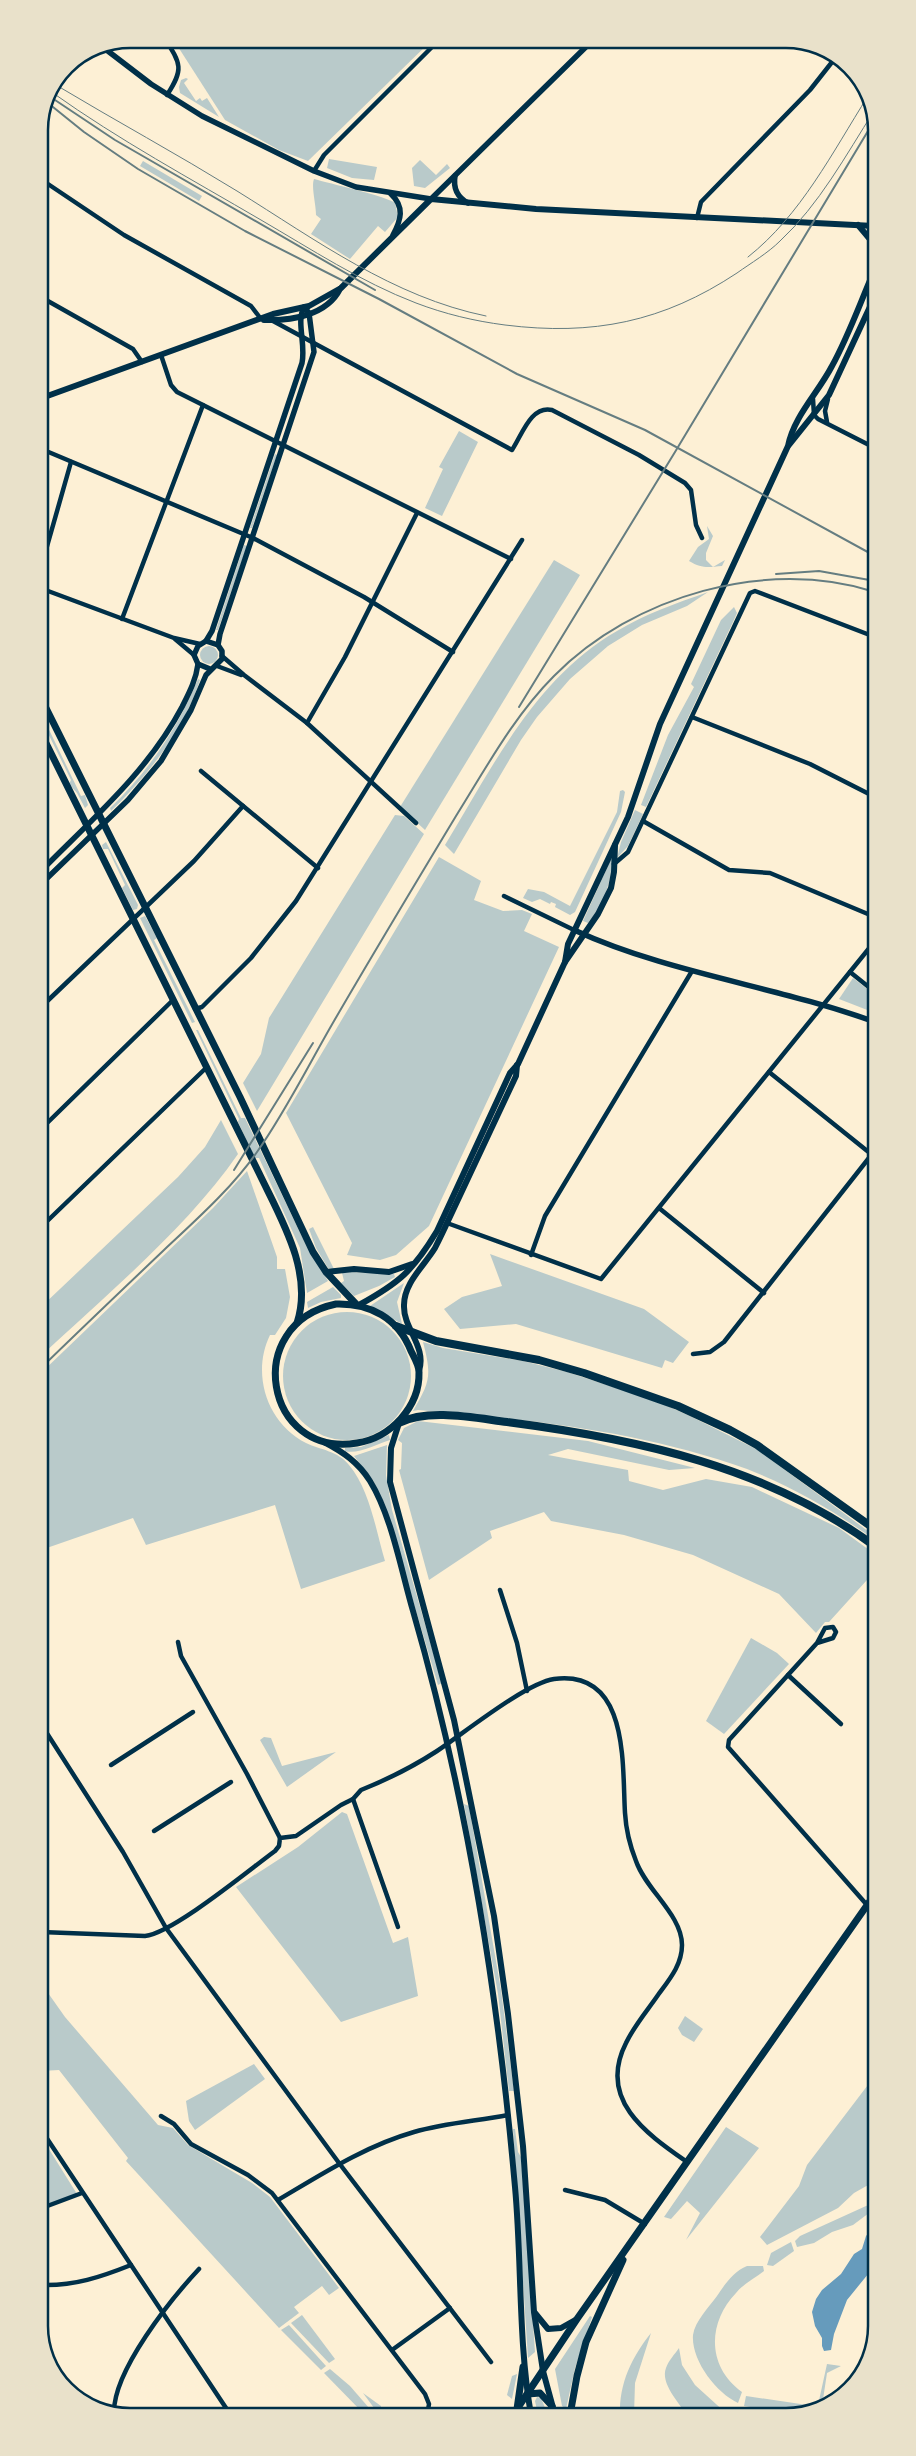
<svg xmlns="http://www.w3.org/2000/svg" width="916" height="2456" font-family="Lora,serif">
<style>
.green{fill:#b9caca}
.water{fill:#669bbc}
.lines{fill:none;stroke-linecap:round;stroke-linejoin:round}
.minor{stroke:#003049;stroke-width:4.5}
.tertiary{stroke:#003049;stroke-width:5.5}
.secondary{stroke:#003049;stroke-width:6}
.primary{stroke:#003049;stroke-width:7}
.motorway{stroke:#003049;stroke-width:8}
.tram{stroke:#657d81;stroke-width:1}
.rail{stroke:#657d81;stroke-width:2}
.rim{fill:none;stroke:#003049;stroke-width:2.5}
</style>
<rect width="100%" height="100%" fill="#fdf0d5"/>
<!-- green -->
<g class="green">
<path d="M173,39H433L308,161L279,150L225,120Z"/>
<path d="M186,78L188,79L184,83L196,101L200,98L202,101L207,98L219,117L180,93L179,87L181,80Z"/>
<path d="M329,159L377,167L374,180L352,178L327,168Z"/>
<path d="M420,160L436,175L447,164L450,168L425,188L414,186L412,168Z"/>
<path d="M143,161L202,196L199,201L140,166Z"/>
<path d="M314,179C328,183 389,197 395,203L398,217L385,232L378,226L350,259L311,234L321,219L316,215C316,204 311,187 314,179Z"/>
<path d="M459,431L478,442L442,516L425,508L443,469L439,467Z"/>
<path d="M275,454L277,455L252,528H250Z"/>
<path d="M707,526L713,536L706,553V560L713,567L725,560L722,566C709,567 702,569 689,561L698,547L709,539Z"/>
<path d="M244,545L247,546L218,630H216Z"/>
<path d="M554,560L580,575L425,830L400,807Z"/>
<path d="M708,592L687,606L642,625L608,646L570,679L537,717L521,740L454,854L445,845C492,768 535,678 617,631C645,614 677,603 708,592Z"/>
<path d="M734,607L737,613L733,622L646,807L641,805L668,735L694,687L691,684L721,620Z"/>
<circle cx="209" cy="655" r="9"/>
<path d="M198,679L200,680C184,730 149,774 111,811L110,808C148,772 178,728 198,679Z"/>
<path d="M40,711L81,796L85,795L88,805L85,808L77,793L69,784L71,780L40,717Z"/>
<path d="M623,790L625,792L621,812L575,912L570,915L555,907L556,904L551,902L550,904L540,899L532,902L523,898L528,889L544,892L570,906L617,812L620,791Z"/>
<path d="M635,810L643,814L628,846L617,858L621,842Z"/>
<path d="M395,815L404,816L424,834L257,1111L243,1083L261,1054L269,1018Z"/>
<path d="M106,842L138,905L137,909L133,910L122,888L125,885L108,849H103L102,845Z"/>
<path d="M439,857L481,881L474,900L503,911L522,910L532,914L524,931L559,947L429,1226L396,1255L380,1260L347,1255L352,1243L286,1113Z"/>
<path d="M612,857C612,882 604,903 588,923L583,921Z"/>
<path d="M145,916L157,938L154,940L195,1022L192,1023L140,918Z"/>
<path d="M853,978L875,995V1013L839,999Z"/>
<path d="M196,1030H198L241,1118H245L307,1247L328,1281L307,1293L300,1248L259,1158H255L238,1122L239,1119Z"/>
<path d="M221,1120L238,1154C186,1229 107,1294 41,1356V1307L178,1177L205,1147Z"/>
<path d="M247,1171L277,1257V1269H285L290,1297L286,1318L275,1335H270C251,1374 267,1423 306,1443C321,1450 338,1451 349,1465C370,1490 376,1531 385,1561L301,1589L275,1505L146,1545L133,1518L41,1550V1373L213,1208Z"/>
<path d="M313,1227L334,1269L328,1268L316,1248L309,1229Z"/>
<path d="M490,1254L644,1309L689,1342L673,1363L665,1360L662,1368L516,1324L460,1329L444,1309L462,1297L502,1286Z"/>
<path d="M351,1272L394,1274L395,1277L379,1286L354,1296L341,1283L344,1281L342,1273Z"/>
<path d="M404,1283L397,1302L402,1324L370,1306Z"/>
<path d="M333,1287L341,1295V1298L321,1302L308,1308L307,1302Z"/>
<circle cx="347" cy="1376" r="64"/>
<path d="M423,1342L443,1348L523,1361L567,1372L656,1401L690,1416L758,1450L876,1537V1541C836,1512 793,1487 747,1469C642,1431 529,1419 418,1410L413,1411C430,1382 432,1376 423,1342Z"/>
<path d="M418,1421L588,1441L695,1468L669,1470L568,1449L548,1455L628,1470L629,1481L663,1490L706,1479L752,1487L839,1528L876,1555V1570L829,1622H825L816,1633L779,1594L693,1555L624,1535L551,1521L544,1512L490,1531L492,1538L429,1580L399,1470L401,1469L402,1443L398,1440L404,1428Z"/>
<path d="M389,1435L390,1440C377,1444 357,1455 345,1451V1448L361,1447Z"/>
<path d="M387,1445L386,1475L392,1510L442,1683L438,1685L384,1503L373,1480L354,1456Z"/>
<path d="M751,1638L777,1653L789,1664L724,1734L706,1721Z"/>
<path d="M264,1737L271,1738L282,1766L336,1752L287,1787L260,1740Z"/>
<path d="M464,1804L469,1806L501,1990L514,2091H509L498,1994Z"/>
<path d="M342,1812L347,1814L393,1943L408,1937L418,1996L341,2022L236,1887L298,1847Z"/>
<path d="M41,1983L65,2017L158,2125L173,2128L188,2145L252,2183L270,2197L339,2288L329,2295L322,2286L294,2307L299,2313L279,2328L126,2161L128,2158L59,2070L42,2071Z"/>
<path d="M685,2016L703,2029L694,2042L682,2035L678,2028Z"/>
<path d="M254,2064L265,2079L195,2130L189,2121L186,2101Z"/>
<path d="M877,2073V2180L854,2193L838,2208L767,2245L760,2237L799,2186L807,2165Z"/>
<path d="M726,2127L759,2148L686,2240L700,2213L687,2201L671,2219L664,2217Z"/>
<path d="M513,2129H515L518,2152L521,2157L535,2352L528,2358Z"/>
<path d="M42,2138L77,2194L42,2207Z"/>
<path d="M877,2201V2207L853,2225L832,2232L814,2243L797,2247L795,2241L800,2236Z"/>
<path d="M791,2242L794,2251L773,2266L767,2265L771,2253Z"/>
<path d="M747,2266H763L764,2271C755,2278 743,2284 736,2293C707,2323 707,2367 742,2392L738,2403C716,2393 691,2360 693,2335C695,2321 709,2307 717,2296C725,2284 734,2271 747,2266Z"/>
<path d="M302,2315L335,2359L329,2363L291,2323Z"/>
<path d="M590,2316L592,2317L575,2368L566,2409L562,2406L555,2369Z"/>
<path d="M289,2325L326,2366L321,2370L281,2330Z"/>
<path d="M651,2333L635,2383L634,2415H620C619,2383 632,2357 651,2333Z"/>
<path d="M679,2348L682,2365L695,2385L727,2414L687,2415C679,2403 660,2383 666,2368C668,2361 675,2354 679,2348Z"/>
<path d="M827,2364L841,2366L827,2373L822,2406L810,2414H795L744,2406L746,2396L814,2406L818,2405Z"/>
<path d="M330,2369L350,2386L376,2416H366L324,2373Z"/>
<path d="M517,2374L512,2399L507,2395L512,2376Z"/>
<path d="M363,2393L381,2406V2411L377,2412Z"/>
<path d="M537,2397L541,2398L548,2415H538L535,2401Z"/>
</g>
<!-- water -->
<path class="water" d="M877,2222V2263L847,2300L834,2334L831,2350L824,2351L822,2346V2338L815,2326L812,2312L816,2299L822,2290L841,2274L854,2254L862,2249L866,2236Z"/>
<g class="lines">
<!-- minor -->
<g class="minor">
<path d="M165,39C181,64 184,69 167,95"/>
<path d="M314,171L324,155L440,39"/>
<path d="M39,178L124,235L251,306L261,319"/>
<path d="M697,218L701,202L810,90L836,57"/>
<path d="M39,296L133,349L142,362"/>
<path d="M273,321L512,450C522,435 531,405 552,410L639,455L685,483L691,490L696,525L702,538"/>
<path d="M161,355L171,385L177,392L511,559"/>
<path d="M813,399L814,415L818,419L875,448"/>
<path d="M827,422L825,411L828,399"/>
<path d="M39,448L253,538L364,597L453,652"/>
<path d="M40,571L71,462"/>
<path d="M40,588L174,638L200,644"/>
<path d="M122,619L203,405"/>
<path d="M175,639L194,655"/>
<path d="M222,656L244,675L307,723L416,823"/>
<path d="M217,666L241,675"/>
<path d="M692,717L810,764L875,797"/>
<path d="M307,723L345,657L417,513"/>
<path d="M201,771L318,868"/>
<path d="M643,821L729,870L770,873L875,917"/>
<path d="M614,864L628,852L750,593L755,591L875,637"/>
<path d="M504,896L574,930"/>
<path d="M850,972L875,992"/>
<path d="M40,1008L194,861L243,806"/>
<path d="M195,1009L202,1007L251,958L296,901L522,540"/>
<path d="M769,1072L876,1158"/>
<path d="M40,1130L173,1000"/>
<path d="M659,1208L764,1293"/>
<path d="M447,1223L601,1279L875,941"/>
<path d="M40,1228L207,1067"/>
<path d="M531,1255L545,1216L692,971"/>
<path d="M693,1354L710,1352L724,1342L876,1149"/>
<path d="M500,1590L517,1643L527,1691"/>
<path d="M178,1642L181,1656L247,1774L280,1838"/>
<path d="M817,1643L825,1628L833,1627L836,1632L833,1638L817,1643L729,1740L728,1747L867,1905"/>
<path d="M788,1675L841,1724"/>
<path d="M41,1724L123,1852L166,1928L339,2163L491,2362"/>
<path d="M111,1765L193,1712"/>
<path d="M353,1799L398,1927"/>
<path d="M154,1831L231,1782"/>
<path d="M41,1932L145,1936C173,1933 249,1870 275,1851L279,1846L280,1838L296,1836L341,1805L353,1799L361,1790C386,1780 414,1766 437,1751C464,1733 526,1683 554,1679C630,1669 622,1766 625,1813C626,1830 630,1846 636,1861C646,1890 682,1915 682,1945C682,1965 669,1980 658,1995C647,2011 634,2026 626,2043C597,2100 647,2134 687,2162"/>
<path d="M161,2116L174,2124L191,2144L248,2175L272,2193L425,2394L429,2404L427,2416"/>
<path d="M42,2131L232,2417"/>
<path d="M565,2190L605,2200L645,2224"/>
<path d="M278,2200C322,2174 365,2146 414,2132C445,2123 477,2121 508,2115"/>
<path d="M42,2208L82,2193"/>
<path d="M42,2285C74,2286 101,2277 131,2265"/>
<path d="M392,2350L450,2308"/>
<path d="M114,2413C113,2371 171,2299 199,2269"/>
</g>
<!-- tertiary -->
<g class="tertiary">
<path d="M100,45L151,84L202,116L314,171L356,187L431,199L594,39"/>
<path d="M455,176C453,188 457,197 468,203"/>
<path d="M391,194C405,207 401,220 393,235"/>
<path d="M206,641L212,631L302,363C306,344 296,322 304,307L309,313L314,352L220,634L218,645"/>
<path d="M40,872C92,819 147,773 182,707C189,693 196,680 198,664"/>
<path d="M40,885L128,800L161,761L191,710L206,675L222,659V651L218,645L206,641L198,646L194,655L198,664L210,669"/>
<path d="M574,930C670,974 776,986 875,1022"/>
</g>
<!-- secondary -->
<g class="secondary">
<path d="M858,225L874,244"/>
<path d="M264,320C292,321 327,315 340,289"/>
<path d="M39,399L273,314L309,306L341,288L431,199L536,209L874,226"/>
<path d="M789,445L829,395L874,298"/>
<path d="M565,962L568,944L628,817L660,724L788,446C794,416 818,393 832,366C849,335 860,303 874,271"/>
<path d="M326,1272L354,1269L389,1272L412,1264"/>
<path d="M359,1305C399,1283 413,1271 437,1231L510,1073L518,1064L565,962L598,914L611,888L614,872L615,845"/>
<path d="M419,1371C427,1346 403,1329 404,1305C404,1283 424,1266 435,1248C439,1240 443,1232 447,1223L516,1076L517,1065"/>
<path d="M399,1423L391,1448L390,1482L454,1720L494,1916L508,2014L523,2146L534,2312L543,2371L555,2415"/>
<path d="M324,1442C343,1452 358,1462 370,1481C392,1517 401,1570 413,1611C467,1798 498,1993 515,2187C522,2263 518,2340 531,2415"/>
<path d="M535,2313L548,2329L561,2328L577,2319"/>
</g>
<!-- primary -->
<g class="primary">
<path d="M40,696L240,1097L313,1252L326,1272L356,1304"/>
<path d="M40,731L259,1173C280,1217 314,1272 297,1323"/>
<path d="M336,1304C370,1303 398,1318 411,1351C414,1357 419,1365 419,1372C420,1407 390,1438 357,1443C265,1458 241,1324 336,1304Z"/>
<path d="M528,2394L540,2393L552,2406"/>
<path d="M517,2409L523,2367"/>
<path d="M513,2415L577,2319L877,1891"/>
<path d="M570,2415L577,2376L586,2342L623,2260"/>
</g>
<!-- motorway -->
<g class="motorway">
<path d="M396,1326L436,1341L539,1360L584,1373L678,1406L730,1430L757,1445L876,1530"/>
<path d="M399,1423C428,1408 475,1418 507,1422C638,1439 768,1467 876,1547"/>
</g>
<!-- tram -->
<g class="tram">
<path d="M56,85C116,121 177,154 237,191C316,240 393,297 486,316"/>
<path d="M53,93C119,140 191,179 261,220C311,249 361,282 416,303C445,314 474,321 505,325C593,336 663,322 737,273C751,263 768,253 780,241C819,205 846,155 874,111"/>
<path d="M748,257C801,215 832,153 868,96"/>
</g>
<!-- rail -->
<g class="rail">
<path d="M55,100L115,140L375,290"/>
<path d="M48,103L84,132L138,169L245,231L379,299L517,374L645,430L875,556"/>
<path d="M776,574L819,571L875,581"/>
<path d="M519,707L675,452L874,121"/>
<path d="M234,1170L313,1043"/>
<path d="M41,1368C82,1328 123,1289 164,1250C197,1219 231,1189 257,1152C286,1111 309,1064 334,1021C374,952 415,884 456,816C486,768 514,716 554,676C633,596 766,557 875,592"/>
</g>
</g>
<!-- crop -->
<path d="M0 0H916V2456H0ZM130 48H786A82 82 0 0 1 868 130V2326A82 82 0 0 1 786 2408H130A82 82 0 0 1 48 2326V130A82 82 0 0 1 130 48Z" fill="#e9e1ca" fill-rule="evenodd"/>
<path class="rim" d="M130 48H786A82 82 0 0 1 868 130V2326A82 82 0 0 1 786 2408H130A82 82 0 0 1 48 2326V130A82 82 0 0 1 130 48Z"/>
</svg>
